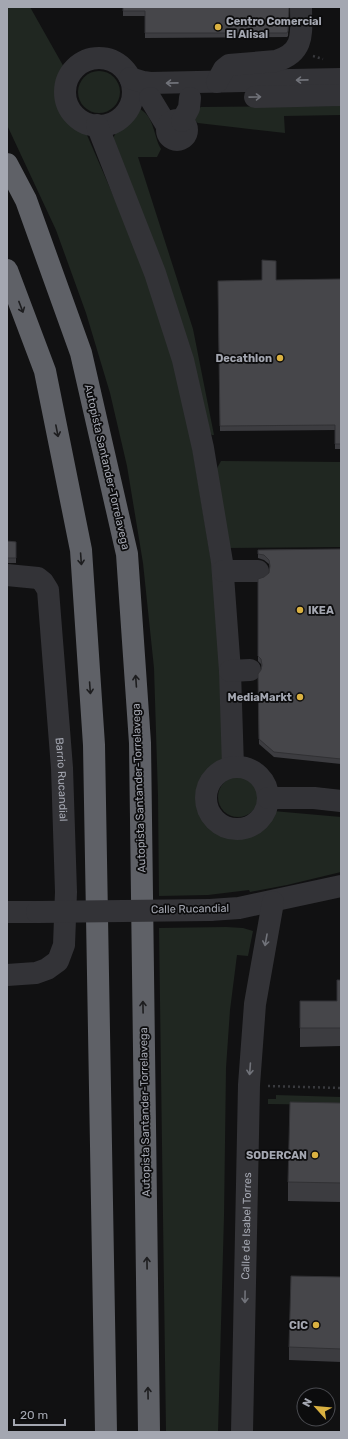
<svg xmlns="http://www.w3.org/2000/svg" width="348" height="1439" font-family="Rubik,sans-serif">
<style>
.green{fill:#202721}
.lines{fill:none;stroke-linecap:round;stroke-linejoin:round}
.path{stroke:#393a3e;stroke-width:2.5;stroke-dasharray:2 3;stroke-linecap:butt}
.minor{stroke:#333337;stroke-width:22}
.highway{stroke:#5f6167;stroke-width:22}
.minor-bridge{stroke:#333337;stroke-width:22}
.wall{fill:#3c3c40}
.building{fill:#46464a;stroke:#313134}
.oneway{stroke:#71737a}
.oneway2{stroke:#1d1d1f}
.poi-dot{fill:#dab141;stroke:#0c0c0d;stroke-width:1.5}
.labels{text-anchor:middle;dominant-baseline:central;stroke-width:3.5;stroke-linejoin:round;paint-order:stroke}
.poi-label{font-size:11px;font-weight:bold;fill:#a4a7b1;stroke:#0c0c0d;text-anchor:end}
.street-label{font-size:11px;fill:#a4a7b1;stroke:#0c0c0d}
</style>
<rect width="100%" height="100%" fill="#111112"/>
<!-- green -->
<g class="green">
<path d="M7,7H30L65,69L58,101L68,122L87,135L142,262L183,391L217,597L223,767L209,776L204,784L201,800V806L212,827L231,834H241L253,832L259,828L270,813L273,811L341,817V872L287,885L250,892L249,890L208,895L159,896L158,796L154,668L143,563L127,466L110,393L86,313L56,230L7,125Z"/>
<circle cx="99" cy="92" r="21"/>
<path d="M341,106V115L284,116L285,133L198,123L194,120L193,112L201,107Z"/>
<path d="M140,109C155,118 153,135 161,149L157,157H138L193,329L214,435H212L207,430L113,138L117,131L130,122Z"/>
<path d="M221,461L341,462V547L227,548L215,472Z"/>
<circle cx="238" cy="797" r="20"/>
<path d="M226,927L243,928L253,931L248,956L237,955L230,1010L226,1068L224,1216L218,1432H166L159,928Z"/>
<path d="M276,1095L341,1097V1105L268,1104V1099H276Z"/>
</g>
<g class="lines">
<!-- path -->
<g class="path">
<path d="M313,56L323,59"/>
<path d="M268,1086L341,1088"/>
</g>
<!-- minor -->
<g class="minor">
<circle cx="99" cy="92" r="34"/>
<path d="M130,78L143,82L150,83L341,79"/>
<path d="M217,82L224,69L229,65L276,61C306,52 301,31 301,7"/>
<path d="M255,97L341,95"/>
<path d="M150,98L167,126"/>
<circle cx="177" cy="130" r="10"/>
<path d="M182,121L189,108L190,98"/>
<path d="M97,125L155,273L183,360L203,448L222,562L230,671L233,767"/>
<path d="M223,571H258"/>
<path id="s1" d="M7,575L38,578L43,582L48,590L62,768L66,892L64,945L58,961L47,969L36,973L7,975"/>
<path d="M230,671L250,670"/>
<circle cx="237" cy="798" r="31"/>
<path d="M268,798H314L341,801"/>
<path d="M210,910L239,908L341,886"/>
<path d="M7,912H37"/>
<path id="s2" d="M242,1432L249,1085L255,1004L273,902"/>
</g>
<!-- highway -->
<g class="highway">
<path d="M7,164L26,200L81,353L127,554L140,743L149,1432"/>
<path d="M7,270L45,371L81,550L94,745L106,1432"/>
</g>
<!-- minor-bridge -->
<path class="minor-bridge" d="M37,912L210,910"/>
</g>
<!-- wall -->
<g class="wall">
<path d="M123,7H289L288,36L287,37L145,38V16H123Z"/>
<path d="M341,279V449H335V430L220,431L218,281Z"/>
<path d="M7,541L16,542V563H7Z"/>
<path d="M341,549V764L274,757L259,744L258,674L261,670L262,668L261,664L258,661V579L264,577L269,573L270,568L269,564L264,560L258,558V550Z"/>
<path d="M341,980V1046L300,1047V1001H337Z"/>
<path d="M341,1103V1202L288,1201V1182Z"/>
<path d="M341,1277V1362L289,1360V1347Z"/>
</g>
<!-- building -->
<g class="building">
<path d="M123,7H289L288,31L287,33H145V11H123Z"/>
<path d="M262,260L276,261V280L341,279V444H335V425L220,426L218,281L262,280Z"/>
<path d="M7,541L16,542V558H7Z"/>
<path d="M341,549V759L274,752L259,739L258,674L261,670L262,665L261,659L258,656V579L264,577L269,573L270,566L269,560L264,555L258,554V550Z"/>
<path d="M337,980H341V1028H300V1001H337Z"/>
<path d="M290,1102L341,1103V1183L288,1182Z"/>
<path d="M291,1276L341,1277V1349L289,1347Z"/>
</g>
<!-- one-way arrows -->
<defs><path id="oneway-shaft" d="M-6 0H5M1.5-3L5.5 0L1.5 3" fill="none" stroke-width="1.6" stroke-linecap="round" stroke-linejoin="round"/></defs>
<g class="oneway">
<use href="#oneway-shaft" transform="translate(302 80) rotate(179)"/>
<use href="#oneway-shaft" transform="translate(172 83) rotate(179)"/>
<use href="#oneway-shaft" transform="translate(255 97) rotate(-1)"/>
<use href="#oneway-shaft" transform="translate(266 940) rotate(100)"/>
<use href="#oneway-shaft" transform="translate(250 1069) rotate(94)"/>
<use href="#oneway-shaft" transform="translate(245 1297) rotate(91)"/>
</g>
<g class="oneway2">
<use href="#oneway-shaft" transform="translate(21 307) rotate(69)"/>
<use href="#oneway-shaft" transform="translate(57 431) rotate(79)"/>
<use href="#oneway-shaft" transform="translate(81 559) rotate(86)"/>
<use href="#oneway-shaft" transform="translate(136 681) rotate(-94)"/>
<use href="#oneway-shaft" transform="translate(90 688) rotate(86)"/>
<use href="#oneway-shaft" transform="translate(143 1007) rotate(-91)"/>
<use href="#oneway-shaft" transform="translate(147 1263) rotate(-91)"/>
<use href="#oneway-shaft" transform="translate(148 1393) rotate(-91)"/>
</g>
<!-- markers -->
<g class="poi-dot">
<circle cx="218" cy="27" r="4"/>
<circle cx="280" cy="358" r="4"/>
<circle cx="300" cy="610" r="4"/>
<circle cx="300" cy="697" r="4"/>
<circle cx="315" cy="1155" r="4"/>
<circle cx="316" cy="1325" r="4"/>
</g>
<g class="labels">
<!-- poi labels -->
<g class="poi-label">
<text x="226" y="21" text-anchor="start">Centro Comercial<tspan x="226" dy="13">El Alisal</tspan></text>
<text x="272" y="358">Decathlon</text>
<text x="308" y="610" text-anchor="start">IKEA</text>
<text x="292" y="697">MediaMarkt</text>
<text x="307" y="1155">SODERCAN</text>
<text x="308" y="1325">CIC</text>
</g>
<!-- street labels -->
<g class="street-label">
<text transform="translate(107 467) rotate(77)">Autopista Santander-Torrelavega</text>
<text stroke="none"><textPath href="#s1" startOffset="237">Barrio Rucandial</textPath></text>
<text transform="translate(139 788) rotate(-92)">Autopista Santander-Torrelavega</text>
<text transform="translate(190 909) rotate(-1)">Calle Rucandial</text>
<text transform="translate(145 1112) rotate(-91)">Autopista Santander-Torrelavega</text>
<text stroke="none"><textPath href="#s2" startOffset="206">Calle de Isabel Torres</textPath></text>
</g>
</g>
<!-- border -->
<rect width="348" height="1439" fill="none" stroke="#a4a7b1" stroke-width="16"/>
<!-- north arrow -->
<g transform="translate(316 1407) rotate(297)"><circle r="19" fill="#0c0c0d" stroke="#494a4f"/>
<path d="M0-3L7 15L0 10L-7 15Z" fill="#dab141"/>
<text y="-6" font-size="11" font-weight="bold" text-anchor="middle" fill="#a4a7b1">N</text>
</g>
<!-- scale -->
<path d="M14 1419v6h51v-6" fill="none" stroke="#a4a7b1" stroke-width="2"/>
<text x="20" y="1419" font-size="12" fill="#a4a7b1" stroke="#0c0c0d" stroke-width="3" paint-order="stroke">20 m</text>
</svg>
